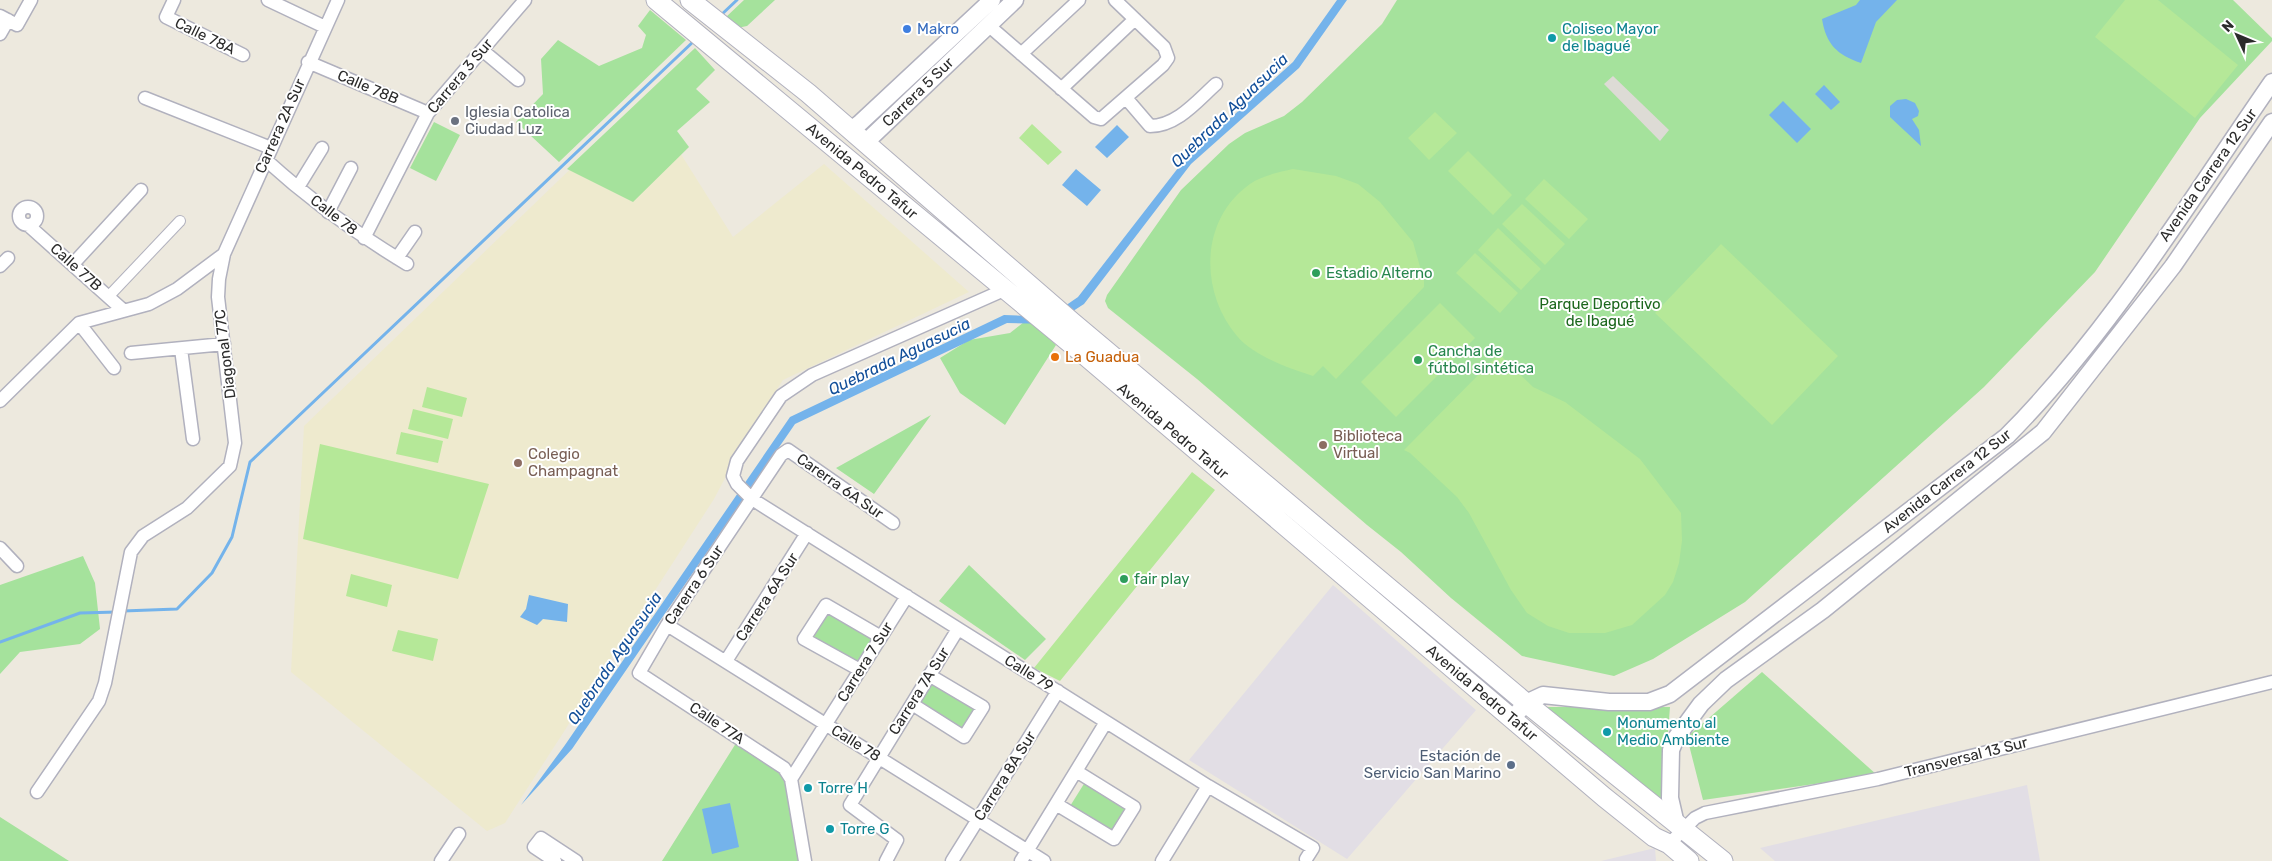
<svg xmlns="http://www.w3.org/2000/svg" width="2272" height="861" viewBox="0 0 2272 861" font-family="Rubik,sans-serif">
	<rect width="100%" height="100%" fill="#ede9de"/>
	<path fill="#e2dee5" d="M 1333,585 L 1476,710 L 1347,859 L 1189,760 Z
		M 2027,785 L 2040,861 L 1775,861 L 1760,848 Z
		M 1655,848 L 1656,861 L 1601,861 Z"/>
	<path fill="#eeeace" d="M 645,97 L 733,237 L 824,164 L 969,292 L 783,380 L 752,427 L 714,499 L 505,823 L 487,831 L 291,672 L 304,426 Z"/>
	<path fill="#a5e29c" d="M 744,0 L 775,0 L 747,26 L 737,28 L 725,18 Z
		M 1397,0 L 2233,0 L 2272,38 L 2272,41 L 2200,118 L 2095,272 L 1984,387 L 1745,602 L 1653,659 L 1614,676 L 1522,656 L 1451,598 L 1401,552 L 1367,525 L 1197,379 L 1108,308 L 1105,301 L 1107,295 L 1181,190 L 1229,144 L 1245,133 L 1284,116 L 1302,102 L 1382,24 Z
		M 650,10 L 686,40 L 559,162 L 516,122 L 543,94 L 541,59 L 558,40 L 599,66 L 642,48 L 646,35 L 638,26 Z
		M 695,48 L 715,70 L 696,89 L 710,102 L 677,131 L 689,147 L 633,202 L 567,169 Z
		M 434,122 L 460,135 L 436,181 L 410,168 Z
		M 1028,319 L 1056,345 L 1005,425 L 960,393 L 940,358 L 969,340 L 1010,333 Z
		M 931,415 L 874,494 L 836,468 Z
		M 83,556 L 95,583 L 100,629 L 80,644 L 20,652 L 0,674 L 0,585 Z
		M 969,565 L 1046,639 L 1025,660 L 939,601 Z
		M 826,607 L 876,636 L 859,665 L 807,638 Z
		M 1762,672 L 1877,775 L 1703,800 L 1687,737 Z
		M 935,680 L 980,707 L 963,734 L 918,706 Z
		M 1544,707 L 1670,707 L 1662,806 Z
		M 738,740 L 783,772 L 802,861 L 662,861 Z
		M 1087,779 L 1134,807 L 1114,839 L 1067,811 Z
		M 0,817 L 69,861 L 0,861 Z"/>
	<path fill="#b5e898" d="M 2125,0 L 2158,0 L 2238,65 L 2195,118 L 2095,37 Z
		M 1435,112 L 1457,133 L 1429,160 L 1408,138 Z
		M 1032,124 L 1062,152 L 1048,165 L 1019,138 Z
		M 1468,151 L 1512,195 L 1493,215 L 1448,171 Z
		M 1293,169 L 1336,176 L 1358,184 L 1380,202 L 1413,242 L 1424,281 L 1424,287 L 1336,379 L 1323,366 L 1313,376 C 1288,368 1254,356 1237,336 C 1199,291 1200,219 1250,184 C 1261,176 1279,172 1293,169 Z
		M 1544,179 L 1588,219 L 1569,239 L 1525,199 Z
		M 1522,204 L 1565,244 L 1545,265 L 1502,224 Z
		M 1498,228 L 1541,269 L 1521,290 L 1478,250 Z
		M 1721,244 L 1838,356 L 1772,425 L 1655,313 Z
		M 1475,253 L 1518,293 L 1500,313 L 1456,273 Z
		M 1440,303 L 1475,338 L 1396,417 L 1361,382 Z
		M 1499,354 L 1533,387 L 1565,402 L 1640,459 L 1681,513 L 1682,541 L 1679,563 L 1673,582 L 1665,595 L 1632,625 L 1605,633 L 1569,633 L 1548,626 L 1527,613 L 1511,590 L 1469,513 L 1457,497 L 1410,453 L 1404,450 Z
		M 427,387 L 467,398 L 462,417 L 422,407 Z
		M 413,409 L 453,419 L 448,439 L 408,429 Z
		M 401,432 L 443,441 L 438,463 L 396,454 Z
		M 320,444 L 489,484 L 458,579 L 303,539 Z
		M 1192,472 L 1215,490 L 1060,681 L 1034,668 Z
		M 351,574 L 392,585 L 387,607 L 346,596 Z
		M 398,630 L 438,639 L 433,661 L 392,651 Z"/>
	<path fill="#dddbd5" d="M 1613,76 L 1669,130 L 1660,141 L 1604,84 Z"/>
	<path fill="#74b3eb" d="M 1337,0 L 1347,0 L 1299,68 L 1191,164 L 1084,304 L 1053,324 L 1007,323 L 795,424 L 572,749 L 521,805 L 565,745 L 790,417 L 1004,315 L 1049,317 L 1078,297 L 1185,159 L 1293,62 Z
		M 1860,0 L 1897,0 L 1876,22 L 1861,63 C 1837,55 1826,44 1822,19 L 1856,5 Z
		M 1824,85 L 1840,102 L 1831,110 L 1815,94 Z
		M 1906,99 L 1915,103 L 1919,111 L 1918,116 L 1912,119 L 1919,130 L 1921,146 L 1890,117 L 1890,106 L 1897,100 Z
		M 1783,101 L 1811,129 L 1797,143 L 1769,115 Z
		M 1117,125 L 1129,137 L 1107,158 L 1095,147 Z
		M 1076,169 L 1101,190 L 1087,206 L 1062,185 Z
		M 529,595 L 568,604 L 567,622 L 543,619 L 537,625 L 520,617 L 526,609 Z
		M 730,803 L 739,847 L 712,854 L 702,809 Z"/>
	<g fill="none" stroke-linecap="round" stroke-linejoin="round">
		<path stroke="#74b3eb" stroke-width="3" d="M 720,16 L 737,0
			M 123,611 L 177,609 L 212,573 L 232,537 L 250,462 L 695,40
			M 0,642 L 80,613 L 117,612"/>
		<g stroke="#b1b1be" stroke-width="12">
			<path id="pedestrian" d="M 108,297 L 180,221"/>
		</g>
		<g stroke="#b1b1be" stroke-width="15">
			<path id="minor" d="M 174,0 L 166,17 L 243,55
				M 268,0 L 325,27
				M 0,16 L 17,25 L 31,0
				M 988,25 L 1094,117 L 1101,119 L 1163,65 L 1168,58 L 1164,47 L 1115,0
				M 0,34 L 8,20
				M 482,50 L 518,80
				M 1021,54 L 1079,0
				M 308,62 L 428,113
				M 1061,89 L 1135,19
				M 145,98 L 271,148
				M 1126,98 L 1150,126 C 1177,126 1197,101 1216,84
				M 266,160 C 310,200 357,234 407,264
				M 298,187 L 322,148
				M19 216a9 9 0 1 1 18 0a9 9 0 1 1-18 0Z
				M 328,212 L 351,168
				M 28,225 L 123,310
				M 364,238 L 428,113 L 525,0
				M 397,258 L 415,232
				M 73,264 L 141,190
				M 0,266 L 8,258
				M 1004,290 L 812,375 L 781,396 L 737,461 L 733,476 L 737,484 L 752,499 L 1208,786 L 1313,848 L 1306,859
				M 79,323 L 114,368
				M 181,349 L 193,439
				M 131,353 L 224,344
				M 0,401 L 79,323 L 149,304 L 177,289 L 224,254
				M 0,548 L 17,566
				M 667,625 L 1044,861
				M 726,661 L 807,533
				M 860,670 L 804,639 L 826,605 L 881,637
				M 912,704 L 964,737 L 983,707 L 929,675
				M 791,779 L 907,596
				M 37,792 L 99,701 L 105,683 L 131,552 L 143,536 L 187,508 L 230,466 L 235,443 L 218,297 L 219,279 L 224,254 L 338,0
				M 1056,804 L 1114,839 L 1134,807 L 1076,771
				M 1669,844 L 1695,818 L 1705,813 L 1878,779 L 2272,682
				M 441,861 L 459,834
				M 555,861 L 534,847 L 541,838 L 576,861
				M 805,861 L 791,779 L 784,768 L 639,673 L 667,625 L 781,455 L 788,450 L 893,523
				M 886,861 L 897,840 L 850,805 L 958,629
				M 952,861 L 1058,691
				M 1021,861 L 1106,722
				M 1162,861 L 1208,786"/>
		</g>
		<g stroke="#b1b1be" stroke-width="19">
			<path id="tertiary" d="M 851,130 L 860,123 L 992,0
				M 865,143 L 1015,0
				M 1518,712 L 1526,703 L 1543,695 L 1609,702 L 1649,702 L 1670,694 L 2007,436 C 2111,331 2188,203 2272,82
				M 1676,824 L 1670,798 L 1671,750 L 1676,738 L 1701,704 L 1726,680 L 1823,610 L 2043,432 L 2173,266 L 2272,122"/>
		</g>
		<g stroke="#b1b1be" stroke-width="21">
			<path id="secondary" d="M 656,0 L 1082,353 L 1604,797 L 1654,837 L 1669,844 L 1689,861
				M 690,0 L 808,93 L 1072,322 L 1526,703 L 1723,861"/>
		</g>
		<use href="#pedestrian" stroke="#fff" stroke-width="10"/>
		<use href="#minor" stroke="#fff" stroke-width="12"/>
		<use href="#tertiary" stroke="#fff" stroke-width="16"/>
		<use href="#secondary" stroke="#fff" stroke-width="19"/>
	</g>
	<circle fill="#3f7fe0" stroke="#fff" stroke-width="2" cx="907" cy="29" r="5"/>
	<g fill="#0f9aa8" stroke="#fff" stroke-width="2">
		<circle cx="1552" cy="38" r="5"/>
		<circle cx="1607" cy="732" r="5"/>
		<circle cx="808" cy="788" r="5"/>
		<circle cx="830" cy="829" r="5"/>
	</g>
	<circle fill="#6b7280" stroke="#fff" stroke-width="2" cx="455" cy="121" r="5"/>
	<g fill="#2e9e5b" stroke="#fff" stroke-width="2">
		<circle cx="1316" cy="273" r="5"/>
		<circle cx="1418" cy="360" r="5"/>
		<circle cx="1124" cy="579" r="5"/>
	</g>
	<circle fill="#e8710a" stroke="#fff" stroke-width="2" cx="1055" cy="357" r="5"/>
	<g fill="#8d6e63" stroke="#fff" stroke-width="2">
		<circle cx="1323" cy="445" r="5"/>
		<circle cx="518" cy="463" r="5"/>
	</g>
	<circle fill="#5c6f8a" stroke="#fff" stroke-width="2" cx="1511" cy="765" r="5"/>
	<g text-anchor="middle" stroke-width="4" stroke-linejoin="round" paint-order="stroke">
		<g font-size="15" fill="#366cbe" stroke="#fff" text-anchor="start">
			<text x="917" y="34">Makro</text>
		</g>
		<g font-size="15" fill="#0d838f" stroke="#fff" text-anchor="start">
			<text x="1562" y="34">Coliseo Mayor<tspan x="1562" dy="17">de Ibagué</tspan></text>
			<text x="1617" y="728">Monumento al<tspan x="1617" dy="17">Medio Ambiente</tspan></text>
			<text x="818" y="793">Torre H</text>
			<text x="840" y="834">Torre G</text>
		</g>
		<g font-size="15" fill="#2b2b2b" stroke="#fff">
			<text transform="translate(205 36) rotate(26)" y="5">Calle 78A</text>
			<text transform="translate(460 76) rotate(-50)" y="5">Carrera 3 Sur</text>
			<text transform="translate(368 87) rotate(23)" y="5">Calle 78B</text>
			<text transform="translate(918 92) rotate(-44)" y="5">Carrera 5 Sur</text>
			<text transform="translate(280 126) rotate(-66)" y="5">Carrera 2A Sur</text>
			<text transform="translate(862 171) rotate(40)" y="5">Avenida Pedro Tafur</text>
			<text transform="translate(2208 175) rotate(-55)" y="5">Avenida Carrera 12 Sur</text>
			<text transform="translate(334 215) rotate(38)" y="5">Calle 78</text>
			<text transform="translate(76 267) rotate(42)" y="5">Calle 77B</text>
			<text transform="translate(225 354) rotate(-97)" y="5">Diagonal 77C</text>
			<text transform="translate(1173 431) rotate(40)" y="5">Avenida Pedro Tafur</text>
			<text transform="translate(1947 481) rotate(-38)" y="5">Avenida Carrera 12 Sur</text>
			<text transform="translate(840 486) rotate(35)" y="5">Carerra 6A Sur</text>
			<text transform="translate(694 585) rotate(-56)" y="5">Carerra 6 Sur</text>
			<text transform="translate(767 597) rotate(-57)" y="5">Carrera 6A Sur</text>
			<text transform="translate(865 662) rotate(-58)" y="5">Carrera 7 Sur</text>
			<text transform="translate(1029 673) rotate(32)" y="5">Calle 79</text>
			<text transform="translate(919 691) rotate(-58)" y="5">Carrera 7A Sur</text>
			<text transform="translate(1482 693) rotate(40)" y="5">Avenida Pedro Tafur</text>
			<text transform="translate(717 723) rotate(34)" y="5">Calle 77A</text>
			<text transform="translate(856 743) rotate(32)" y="5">Calle 78</text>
			<text transform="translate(1966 757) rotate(-14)" y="5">Transversal 13 Sur</text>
			<text transform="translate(1005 776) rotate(-58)" y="5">Carrera 8A Sur</text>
		</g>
		<g font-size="15" fill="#5b616d" stroke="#fff" text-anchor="start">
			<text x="465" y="117">Iglesia Catolica<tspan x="465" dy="17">Ciudad Luz</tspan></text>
		</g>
		<g font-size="15" fill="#27864d" stroke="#fff" text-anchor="start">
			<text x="1326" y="278">Estadio Alterno</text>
			<text x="1428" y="356">Cancha de<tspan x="1428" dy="17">fútbol sintética</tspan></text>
			<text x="1134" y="584">fair play</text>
		</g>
		<g font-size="15" fill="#1c671d" stroke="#fff">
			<text x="1600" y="309">Parque Deportivo<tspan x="1600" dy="17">de Ibagué</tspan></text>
		</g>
		<g font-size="15" fill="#c56008" stroke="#fff" text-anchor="start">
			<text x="1065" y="362">La Guadua</text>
		</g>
		<g font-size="15" fill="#785e54" stroke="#fff" text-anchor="start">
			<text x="1333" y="441">Biblioteca<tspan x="1333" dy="17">Virtual</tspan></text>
			<text x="528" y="459">Colegio<tspan x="528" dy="17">Champagnat</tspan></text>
		</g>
		<g font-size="15" fill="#4e5e75" stroke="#fff" text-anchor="end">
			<text x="1501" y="761">Estación de<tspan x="1501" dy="17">Servicio San Marino</tspan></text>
		</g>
		<g font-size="16" font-style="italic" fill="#114e99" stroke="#fff">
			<text transform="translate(1229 110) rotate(-44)" y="6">Quebrada Aguasucia</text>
			<text transform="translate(899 356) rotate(-26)" y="6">Quebrada Aguasucia</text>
			<text transform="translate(614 658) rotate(-56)" y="6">Quebrada Aguasucia</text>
		</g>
	</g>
	<g transform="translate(2237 35) rotate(314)" stroke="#ffffff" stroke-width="4" paint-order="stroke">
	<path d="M0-4L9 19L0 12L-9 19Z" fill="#2b2b2b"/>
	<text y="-8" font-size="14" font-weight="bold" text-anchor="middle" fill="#2b2b2b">N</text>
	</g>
</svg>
